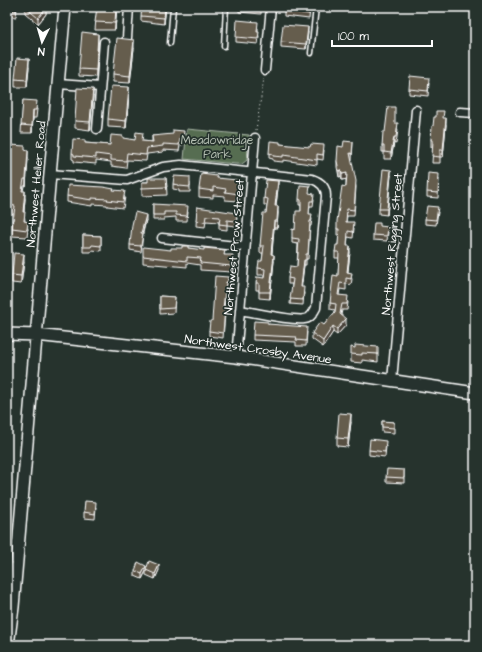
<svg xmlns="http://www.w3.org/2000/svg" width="482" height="652" viewBox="0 0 482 652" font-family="'Architects Daughter',sans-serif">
	<rect width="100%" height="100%" fill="#26332d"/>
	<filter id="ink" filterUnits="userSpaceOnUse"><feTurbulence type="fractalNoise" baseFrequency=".025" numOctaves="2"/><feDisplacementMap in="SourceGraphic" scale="8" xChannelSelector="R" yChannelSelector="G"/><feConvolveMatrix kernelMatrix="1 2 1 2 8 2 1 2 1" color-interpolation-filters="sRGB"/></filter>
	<g filter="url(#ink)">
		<path fill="#566d51" stroke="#aab6a8" d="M 187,129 L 249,135 L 247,160 L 242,164 L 237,164 L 184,159 Z"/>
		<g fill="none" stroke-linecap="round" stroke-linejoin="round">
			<g stroke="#fff" stroke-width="7">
				<path id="lane" d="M 170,43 L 173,7
					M 224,46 L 226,7
					M 311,53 L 316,7"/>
			</g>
			<g stroke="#fff" stroke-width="11">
				<path id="street" d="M 127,38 L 129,7
					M 265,70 L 271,7
					M 58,84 L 100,87
					M 460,112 L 475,113
					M 97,129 L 104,42
					M 50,174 L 127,180 L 163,167 L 181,165 L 312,179 C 321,182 326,187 326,196 L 316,308 C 314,311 312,316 308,318 C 300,323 252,312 240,310
					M 162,238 L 245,247
					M 236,357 L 255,138
					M 392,381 L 416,110"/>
			</g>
			<g stroke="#fff" stroke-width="14">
				<path id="secondary" d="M 7,334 L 36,335 L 236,357 L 475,393
					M 8,645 L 13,607 L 50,174 L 65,7"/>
			</g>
			<path stroke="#fff" stroke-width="1" stroke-dasharray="1 3" stroke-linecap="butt" d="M 256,130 L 264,78"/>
			<use href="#lane" stroke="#26332d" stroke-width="4"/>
			<use href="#street" stroke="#26332d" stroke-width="8"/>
			<use href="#secondary" stroke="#26332d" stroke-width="11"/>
		</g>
		<path fill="#575043" stroke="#fff" d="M 7,7 L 17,7 L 16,17 L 7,16 Z
			M 25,7 L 51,7 L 51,8 L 45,7 L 46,14 L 38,24 L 25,13 Z
			M 97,7 L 117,7 L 115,30 L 95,30 Z
			M 166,7 L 164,24 L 141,21 L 141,16 Z
			M 239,7 L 261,7 L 261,14 L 239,12 Z
			M 310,7 L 309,19 L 284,16 L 284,11 Z
			M 258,28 L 258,32 L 259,37 L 258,44 L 236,42 L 236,37 Z
			M 308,32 L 306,49 L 281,47 L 281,42 Z
			M 98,42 L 96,77 L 79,76 L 79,69 Z
			M 134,48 L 130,83 L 113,82 L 113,74 Z
			M 29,67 L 27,87 L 15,87 L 15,79 Z
			M 429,83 L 428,96 L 409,94 L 409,89 Z
			M 129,95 L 126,128 L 108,127 L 108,119 Z
			M 93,96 L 90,130 L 75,128 L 75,121 Z
			M 23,100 L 37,109 L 36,118 L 33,118 L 32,133 L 21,133 Z
			M 444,118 L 446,125 L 443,157 L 440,157 L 440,163 L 432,163 L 433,147 L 431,147 L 431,140 L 433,126 Z
			M 395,123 L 398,130 L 396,144 L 394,143 L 391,159 L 384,159 L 384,152 L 382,152 L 382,146 L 385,132 Z
			M 152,136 L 184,137 L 183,145 L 180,145 L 179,151 L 163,150 L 163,152 L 147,154 L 146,161 L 127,160 L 126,168 L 111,166 L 111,162 L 96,160 L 96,164 L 74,162 L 74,160 L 72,159 L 72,153 L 85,143 L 110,145 L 123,139 L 152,142 Z
			M 353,142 L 352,160 L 351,160 L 356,187 L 354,216 L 347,216 L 346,222 L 354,228 L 353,238 L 348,237 L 347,246 L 350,252 L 348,272 L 352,279 L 351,285 L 346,284 L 346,290 L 340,289 L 339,295 L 348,302 L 347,310 L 342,310 L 341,315 L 346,325 L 337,335 L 333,332 L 323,347 L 312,339 L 312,333 L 324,325 L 335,312 L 335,310 L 330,309 L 330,303 L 338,276 L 339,258 L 335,258 L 335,252 L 338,245 L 339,235 L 337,235 L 337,229 L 346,187 L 346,179 L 342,180 L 341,176 L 339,177 L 337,167 L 337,161 L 343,147 Z
			M 280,144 L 324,150 L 323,160 L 317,159 L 317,165 L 283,160 L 283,162 L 273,161 L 273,159 L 269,158 L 269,153 Z
			M 25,150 L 28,158 L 26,186 L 24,186 L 23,191 L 25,199 L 24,212 L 25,221 L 28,229 L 27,237 L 12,236 L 12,228 L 14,214 L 7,213 L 8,191 L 7,191 L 7,175 L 9,175 Z
			M 391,175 L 387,215 L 379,214 L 379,209 Z
			M 166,178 L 167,195 L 142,196 L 142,182 L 148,182 Z
			M 217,178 L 237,184 L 240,192 L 239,201 L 225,200 L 225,196 L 213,195 L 213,198 L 199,197 L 199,189 Z
			M 439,179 L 438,198 L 427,197 L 427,192 Z
			M 190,183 L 190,192 L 179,192 L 179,190 L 173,189 L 173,184 Z
			M 278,188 L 276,206 L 278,213 L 277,228 L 274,228 L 272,254 L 274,261 L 270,299 L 259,298 L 259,290 L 256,290 L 256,283 L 264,278 L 264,275 L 258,275 L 258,268 L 262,261 L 263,253 L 260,253 L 260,246 L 266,213 L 267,205 L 264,205 L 264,198 Z
			M 113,190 L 125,197 L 123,208 L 107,206 L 107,205 L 92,204 L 92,206 L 67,202 L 67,196 Z
			M 310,194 L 314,199 L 313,206 L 310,206 L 309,214 L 312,219 L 311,226 L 310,226 L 308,259 L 306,259 L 306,265 L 304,265 L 301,287 L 304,293 L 303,305 L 290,304 L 292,284 L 288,284 L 288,278 L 297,267 L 298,244 L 292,243 L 292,238 L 301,211 L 301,205 L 299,205 L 299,199 Z
			M 153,204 L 188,211 L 187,221 L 176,221 L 176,217 L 164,218 L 164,220 L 153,220 Z
			M 197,207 L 237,218 L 236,226 L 227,225 L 227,230 L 219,229 L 219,222 L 206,221 L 205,227 L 196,226 Z
			M 438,212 L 436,225 L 425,224 L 425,219 Z
			M 146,220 L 143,233 L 141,252 L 130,250 L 130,245 Z
			M 380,226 L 388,232 L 387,241 L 373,240 L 373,235 Z
			M 83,235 L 101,236 L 101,251 L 92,250 L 91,252 L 83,252 Z
			M 188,248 L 225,255 L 233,262 L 232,272 L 200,270 L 200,265 L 187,263 L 187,267 L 143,263 L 143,256 L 171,250 Z
			M 24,262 L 21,284 L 12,283 L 12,275 Z
			M 228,277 L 228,287 L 226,287 L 224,309 L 225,314 L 223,338 L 209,336 L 209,331 L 212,321 Z
			M 160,296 L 175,297 L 174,313 L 160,314 Z
			M 268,324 L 307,332 L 306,346 L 296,346 L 296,342 L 253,340 L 253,335 Z
			M 355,348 L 378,354 L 378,362 L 362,360 L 362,363 L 351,362 L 351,354 Z
			M 382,421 L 394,422 L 394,433 L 382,432 Z
			M 351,422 L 348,447 L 337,446 L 337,438 Z
			M 386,446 L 385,457 L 369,455 L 369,450 Z
			M 404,470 L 404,483 L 386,482 L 386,477 Z
			M 96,507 L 95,519 L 84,518 L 84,512 Z
			M 146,570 L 159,570 L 155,579 L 146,575 L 146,571 L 142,579 L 135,576 L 135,571 Z"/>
		<path fill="#474137" stroke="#fff" d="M 116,7 L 117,7 L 115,30 L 115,23 Z
			M 165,7 L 166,7 L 164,24 L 164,18 Z
			M 46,8 L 46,14 L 38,24 L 38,18 Z
			M 308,27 L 308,32 L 306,49 L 306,44 Z
			M 98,34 L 98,42 L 96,77 L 96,70 Z
			M 134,40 L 134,48 L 130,83 L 130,76 Z
			M 29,59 L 29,67 L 27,87 L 27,80 Z
			M 129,87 L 129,95 L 126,128 L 126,121 Z
			M 93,89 L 93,96 L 90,130 L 90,122 Z
			M 33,110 L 33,118 L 32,133 L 32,126 Z
			M 446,118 L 446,125 L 443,157 L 443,150 Z
			M 394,137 L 394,143 L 391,159 L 391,153 Z
			M 28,151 L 28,158 L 26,186 L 26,179 Z
			M 341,170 L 341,176 L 339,177 L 339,171 Z
			M 391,170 L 391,175 L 387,215 L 387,209 Z
			M 347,173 L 347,179 L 342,180 L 342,174 Z
			M 278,181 L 278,188 L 275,213 L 275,206 Z
			M 240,184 L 240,192 L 239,201 L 239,194 Z
			M 25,191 L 25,199 L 23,219 L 23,212 Z
			M 278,206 L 278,213 L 277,228 L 277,221 Z
			M 146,215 L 146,220 L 141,238 L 141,233 Z
			M 274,221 L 274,228 L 271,261 L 271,254 Z
			M 350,246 L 350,252 L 347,278 L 347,272 Z
			M 24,254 L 24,262 L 21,284 L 21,276 Z
			M 274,255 L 274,261 L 270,299 L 270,292 Z
			M 304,260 L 304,265 L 301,292 L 301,287 Z
			M 346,319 L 346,325 L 337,335 L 337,329 Z
			M 333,326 L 333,332 L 323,347 L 323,341 Z
			M 351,414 L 351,422 L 348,447 L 348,439 Z
			M 159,565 L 159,570 L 155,579 L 155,574 Z
			M 146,566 L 146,571 L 142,579 L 142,574 Z"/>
		<path fill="#655d4e" stroke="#fff" d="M 7,7 L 16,7 L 16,11 L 7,10 Z
			M 25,7 L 45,7 L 46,8 L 38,18 Z
			M 97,7 L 116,7 L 115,23 L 95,22 Z
			M 142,7 L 165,7 L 164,18 L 141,16 Z
			M 242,7 L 261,7 L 261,9 Z
			M 285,7 L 309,7 L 309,14 L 284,11 Z
			M 237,20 L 258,22 L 257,32 L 259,32 L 258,39 L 236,37 Z
			M 283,25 L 308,27 L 306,44 L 281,42 Z
			M 82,32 L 98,34 L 96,70 L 79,69 Z
			M 117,38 L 134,40 L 130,76 L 113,74 Z
			M 17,58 L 29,59 L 27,80 L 15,79 Z
			M 410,76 L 429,78 L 428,91 L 409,89 Z
			M 111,86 L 129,87 L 126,121 L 108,119 Z
			M 77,88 L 93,89 L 90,122 L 75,121 Z
			M 23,100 L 37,101 L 36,110 L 33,110 L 32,126 L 21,125 Z
			M 388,107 L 395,107 L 395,123 L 398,123 L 396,137 L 394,137 L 391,153 L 384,152 L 384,146 L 382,146 L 383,132 L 385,132 Z
			M 436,111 L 444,111 L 443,118 L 446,118 L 443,150 L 440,150 L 440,157 L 432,156 L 433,140 L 431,140 L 432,126 L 433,126 L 434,117 L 436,117 Z
			M 173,130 L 184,131 L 183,139 L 180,139 L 179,145 L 163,144 L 163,146 L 147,148 L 146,155 L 127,153 L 126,161 L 111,160 L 111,156 L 96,154 L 96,158 L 74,156 L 74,154 L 72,153 L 73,139 L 85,140 L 85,143 L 110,145 L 111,135 L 123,136 L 123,138 L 135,140 L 136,132 L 143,133 L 142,141 L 153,142 L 152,136 L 173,134 Z
			M 270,141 L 280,142 L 280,144 L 310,147 L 311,144 L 324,145 L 323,155 L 317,154 L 317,160 L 283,155 L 283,157 L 273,156 L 273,154 L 269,153 Z
			M 344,141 L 353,142 L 352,154 L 350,153 L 356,181 L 354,210 L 347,209 L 346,222 L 354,222 L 353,232 L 348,231 L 347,246 L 350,246 L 347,272 L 352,273 L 351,279 L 346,278 L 346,284 L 340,283 L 338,295 L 348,296 L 347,304 L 342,304 L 340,314 L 346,319 L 337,329 L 333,326 L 323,341 L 312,333 L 320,322 L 324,325 L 335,312 L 336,304 L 330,303 L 333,275 L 338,276 L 339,252 L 335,252 L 336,245 L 338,245 L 339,229 L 337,229 L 337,221 L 342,186 L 346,187 L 347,173 L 342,174 L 341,170 L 339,171 L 337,161 L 338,146 L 343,147 Z
			M 11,145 L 25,146 L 25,150 L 28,151 L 26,179 L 24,179 L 22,191 L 25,191 L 23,212 L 25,212 L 24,221 L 28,222 L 27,230 L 12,228 L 15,206 L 7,205 L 7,197 L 8,183 L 7,183 L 7,175 L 9,175 Z
			M 383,169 L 391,170 L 387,209 L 379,209 Z
			M 428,173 L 439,174 L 438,193 L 427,192 Z
			M 201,174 L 217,176 L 217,178 L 237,180 L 237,184 L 240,184 L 239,194 L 225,192 L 226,189 L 213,187 L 213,191 L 199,189 Z
			M 174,176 L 190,177 L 190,187 L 179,186 L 179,185 L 173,184 Z
			M 148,178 L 166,178 L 167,187 L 142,188 L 142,182 L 148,182 Z
			M 266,180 L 278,181 L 275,206 L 278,206 L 277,221 L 274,221 L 271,254 L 274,255 L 270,292 L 259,292 L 259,283 L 256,283 L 257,277 L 264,278 L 265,269 L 258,268 L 259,261 L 262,261 L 264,246 L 260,246 L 263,213 L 266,213 L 268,199 L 264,198 Z
			M 68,185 L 103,187 L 114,189 L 113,190 L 125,191 L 123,202 L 107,200 L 108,199 L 92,198 L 92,200 L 67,196 Z
			M 300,185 L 310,186 L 309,193 L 314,194 L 313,201 L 310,201 L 309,214 L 312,214 L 311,221 L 310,221 L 308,254 L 306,254 L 306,260 L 304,260 L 301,287 L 304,287 L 303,300 L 290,299 L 293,279 L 288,278 L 290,266 L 297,267 L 299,239 L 292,238 L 292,229 L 295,230 L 296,211 L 301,211 L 301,200 L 299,199 Z
			M 153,204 L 188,206 L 187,216 L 176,215 L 176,212 L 164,212 L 164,215 L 153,215 Z
			M 427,206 L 438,207 L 436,220 L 425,219 Z
			M 197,207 L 237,213 L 236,221 L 227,220 L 227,225 L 219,224 L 220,217 L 206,216 L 205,222 L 196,221 Z
			M 135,212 L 146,215 L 141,233 L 143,233 L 141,246 L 130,245 L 132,225 Z
			M 374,223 L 380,223 L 380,226 L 388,227 L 387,236 L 373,235 Z
			M 83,235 L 101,236 L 101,246 L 92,245 L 91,247 L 83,247 Z
			M 182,246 L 188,246 L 188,248 L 204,250 L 204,248 L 225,250 L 224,255 L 233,255 L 232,266 L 200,263 L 201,258 L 187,257 L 187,261 L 143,256 L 143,247 L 171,250 L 171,248 L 182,248 Z
			M 14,253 L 24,254 L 21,276 L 12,275 Z
			M 215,276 L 228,277 L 228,282 L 226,282 L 223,309 L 225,309 L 223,333 L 209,331 L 210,321 L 212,321 Z
			M 160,296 L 175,297 L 174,308 L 160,309 Z
			M 254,321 L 268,322 L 268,324 L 307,327 L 306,341 L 296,340 L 297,337 L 253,335 Z
			M 355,345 L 378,347 L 378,354 L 362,353 L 362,355 L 351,354 L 351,347 L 355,348 Z
			M 339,413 L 351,414 L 348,439 L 337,438 Z
			M 382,421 L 394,422 L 394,428 L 382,427 Z
			M 370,439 L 386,441 L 385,452 L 369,450 Z
			M 387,469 L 404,470 L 404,478 L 386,477 Z
			M 85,501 L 96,502 L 95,514 L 84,512 Z
			M 149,561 L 159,565 L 155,574 L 146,570 Z
			M 138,562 L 146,566 L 142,574 L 135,571 Z"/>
	</g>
	<g text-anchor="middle" stroke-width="3.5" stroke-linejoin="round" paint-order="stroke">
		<g font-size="12" fill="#b3bdb1" stroke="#26332d">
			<text x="217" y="144">Meadowridge<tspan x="217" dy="14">Park</tspan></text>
		</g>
		<g font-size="12" fill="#fff" stroke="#26332d">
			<text transform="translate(36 184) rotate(-85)" y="4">Northwest Heller Road</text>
			<text transform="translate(392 244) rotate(-85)" y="4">Northwest Rigging Street</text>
			<text transform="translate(234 247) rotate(-85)" y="4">Northwest Prow Street</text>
			<text transform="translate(258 349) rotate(8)" y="4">Northwest Crosby Avenue</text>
		</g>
	</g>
	<rect width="482" height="652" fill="none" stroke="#26332d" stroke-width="24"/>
	<rect x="12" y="12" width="458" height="628" fill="none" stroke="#fff" stroke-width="1.5" filter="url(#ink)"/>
	<g transform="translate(42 42) rotate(185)" stroke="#26332d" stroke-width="3" paint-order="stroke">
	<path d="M0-3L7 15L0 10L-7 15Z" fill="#ffffff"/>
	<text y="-6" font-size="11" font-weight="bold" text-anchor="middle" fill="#ffffff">N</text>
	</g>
	<path d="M332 40v6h100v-6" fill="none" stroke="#ffffff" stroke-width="2"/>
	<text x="338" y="40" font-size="12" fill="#ffffff" stroke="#26332d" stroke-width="3" paint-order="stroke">100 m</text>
</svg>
